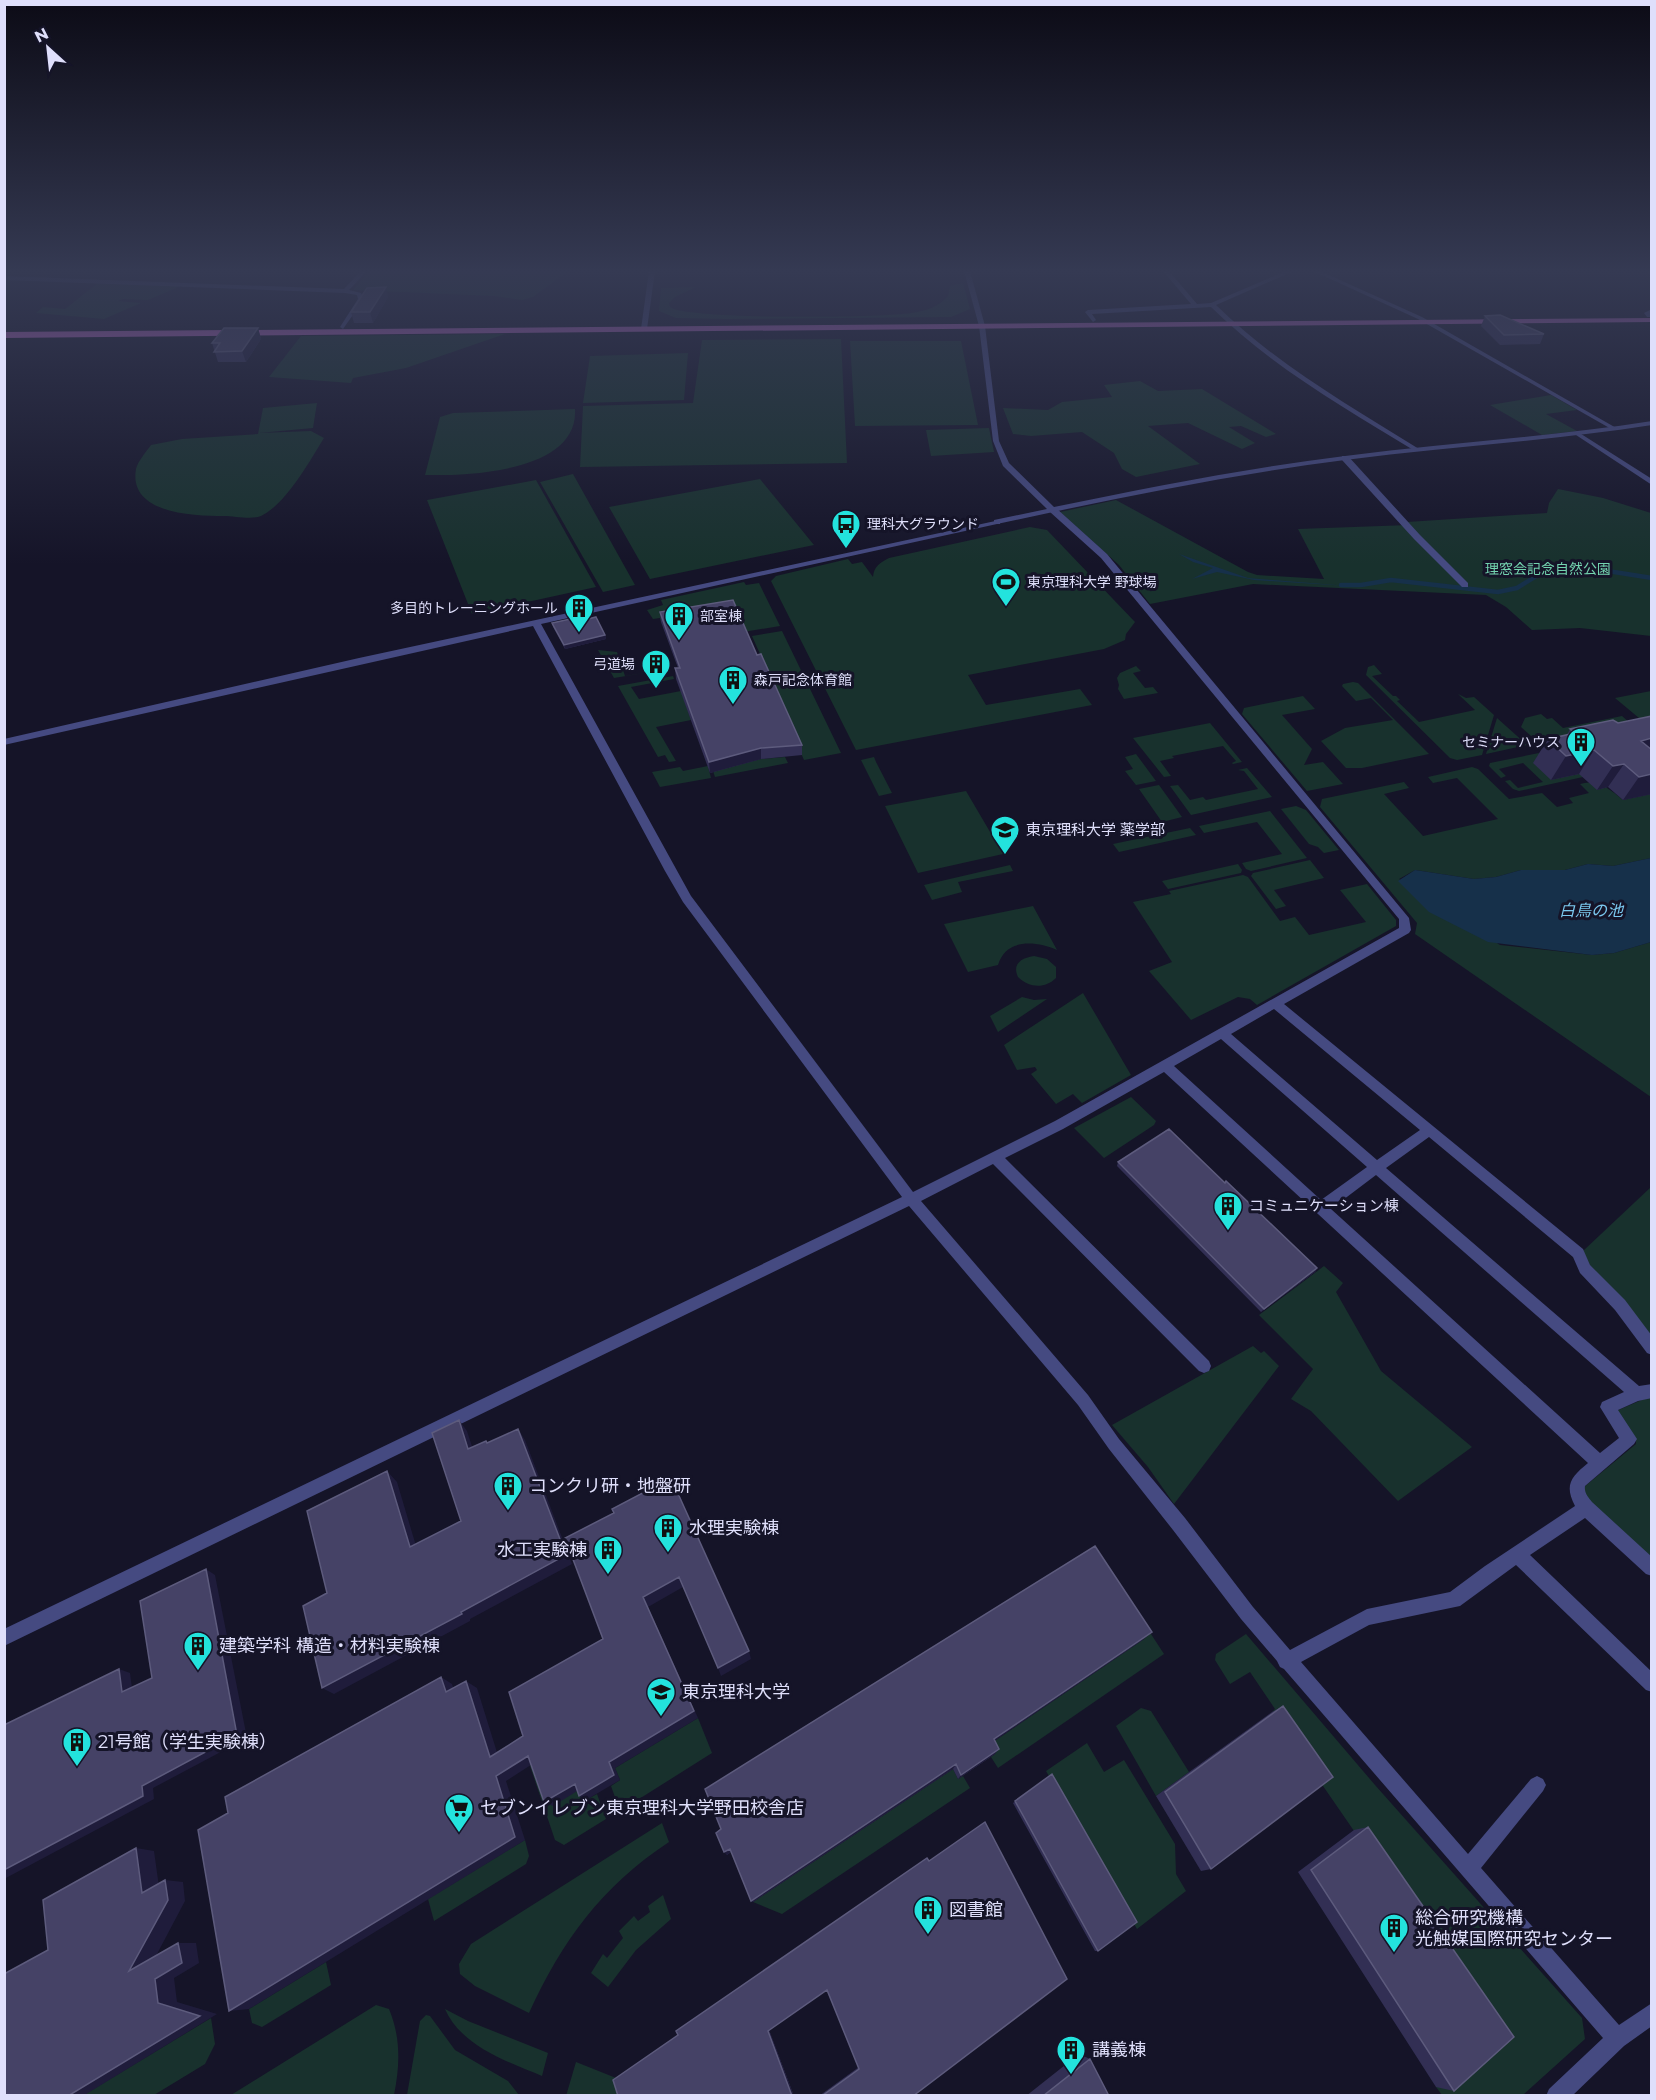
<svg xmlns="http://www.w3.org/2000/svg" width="1656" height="2100" viewBox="0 0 1656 2100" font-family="Montserrat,'Noto Sans JP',sans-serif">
	<rect width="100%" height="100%" fill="#151428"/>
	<path fill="#18312d" d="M 369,271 L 568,271 L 533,297 L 522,300 L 494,296 L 353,290 Z
		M 98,283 L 181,286 L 148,300 L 123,299 L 118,301 L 141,303 L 104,319 L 36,313 L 43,307 L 65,309 Z
		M 963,283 L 970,309 L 951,317 L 726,319 L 676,318 L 659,311 L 661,288 L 696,287 L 675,297 L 669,303 L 670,307 C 686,320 882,318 911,313 C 925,311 939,307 948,296 L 950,286 Z
		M 505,334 L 406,368 L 353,378 L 351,383 L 269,377 L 301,336 Z
		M 841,339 L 847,463 L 580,467 L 583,406 L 693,403 L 702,340 Z
		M 850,341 L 961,341 L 978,425 L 855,426 Z
		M 688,353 L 684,400 L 583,403 L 590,356 Z
		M 1140,381 L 1158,391 L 1202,389 L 1276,434 L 1266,437 L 1241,426 L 1229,427 L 1255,443 L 1242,449 L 1188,423 L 1148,426 L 1200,464 L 1136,477 L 1122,469 L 1114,453 L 1082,432 L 1031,436 L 1013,434 L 1003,408 L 1048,410 L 1062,402 L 1112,397 L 1104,385 Z
		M 1551,395 L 1577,410 L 1546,414 L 1577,431 L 1542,435 L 1490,405 Z
		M 317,403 L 313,428 L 259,433 L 311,431 L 324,438 C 309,462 287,503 261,516 C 252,520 234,516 224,516 C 194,516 128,514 136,469 C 138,461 146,452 151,445 L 182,439 L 258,434 L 263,408 Z
		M 575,409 C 579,472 468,476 425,475 L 440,417 L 453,413 Z
		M 989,428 L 994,452 L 931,456 L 926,430 Z
		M 573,474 L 635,585 L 603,592 L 540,482 Z
		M 760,479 L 814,545 L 650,579 L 609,507 Z
		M 536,480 L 596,587 L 472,614 L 427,500 Z
		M 1558,489 L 1603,498 L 1651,513 L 1651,636 L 1580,628 L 1532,630 L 1506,607 L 1486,595 L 1253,584 L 1150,604 L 1119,565 L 1060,512 L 1116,500 L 1248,572 L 1257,575 L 1324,579 L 1298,529 L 1409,525 L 1407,522 L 1547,513 L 1549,503 Z
		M 1030,527 L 1047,530 L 1135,622 L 1126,634 L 1125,640 L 1104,649 L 968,675 L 986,705 L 1080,689 L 1092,705 L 856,750 L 771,581 L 776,576 L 848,559 L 852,564 L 862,562 L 873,577 C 874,566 880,563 889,558 Z
		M 744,582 L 746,585 L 759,583 L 780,626 L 743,632 L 661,622 L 660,618 L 653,619 L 647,610 L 663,605 L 661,600 Z
		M 782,631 L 841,753 L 804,760 L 762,665 L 764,663 L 752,636 Z
		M 598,650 L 617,652 L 625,676 L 668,669 L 614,678 Z
		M 1374,665 L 1382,674 L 1372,676 L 1393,696 L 1396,696 L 1400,700 L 1397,701 L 1419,722 L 1475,710 L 1458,694 L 1466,698 L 1474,697 L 1494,715 L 1482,755 L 1457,760 L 1450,758 L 1366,675 L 1368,667 Z
		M 1136,666 L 1141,671 L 1133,673 L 1145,688 L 1153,687 L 1158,693 L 1124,699 L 1118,689 L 1119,685 L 1117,678 L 1120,673 Z
		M 673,676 L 674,679 L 631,687 L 639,699 L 681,691 L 691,720 L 656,727 L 676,761 L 669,762 L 665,755 L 658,757 L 618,686 Z
		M 1353,682 L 1358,683 L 1429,754 L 1362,768 L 1346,768 L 1321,741 L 1345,728 L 1393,720 L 1371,698 L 1356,701 L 1342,686 L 1343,684 Z
		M 1651,691 L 1651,728 L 1615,698 Z
		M 1303,696 L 1315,709 L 1282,715 L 1312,749 L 1304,765 L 1323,762 L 1343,784 L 1307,791 L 1242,714 L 1244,708 Z
		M 1541,714 L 1547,719 L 1552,718 L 1563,728 L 1622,716 L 1631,724 L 1539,743 L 1521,727 L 1525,718 Z
		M 1497,718 L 1527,745 L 1486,754 Z
		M 1210,723 L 1242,762 L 1233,764 L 1232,763 L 1236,761 L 1223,746 L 1172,756 L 1174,758 L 1160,761 L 1171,776 L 1164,777 L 1133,738 Z
		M 1564,748 L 1583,777 L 1519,791 L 1513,789 L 1505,781 L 1510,780 L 1518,788 L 1543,782 L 1523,763 L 1499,769 L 1506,776 L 1501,778 L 1489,766 L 1490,763 Z
		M 1136,754 L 1156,781 L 1136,785 L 1125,771 L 1133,769 L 1125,757 Z
		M 785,757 L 788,763 L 715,777 L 713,771 L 761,759 Z
		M 874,757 L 876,762 L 892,793 L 879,796 L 861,760 Z
		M 708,766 L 711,778 L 660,787 L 652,772 L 680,767 L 683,771 Z
		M 1472,767 L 1478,769 L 1509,799 L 1542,793 L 1557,807 L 1573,803 L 1569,798 L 1589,793 L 1580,784 C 1598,779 1610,789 1623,800 L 1651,794 L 1651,858 L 1613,866 L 1588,864 L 1565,870 L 1521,870 L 1496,877 L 1474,879 L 1415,870 L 1399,879 L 1500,945 L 1592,955 L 1614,953 L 1651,942 L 1651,1097 L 1415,934 L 1417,923 L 1320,807 L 1322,799 L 1404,782 L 1409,788 L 1384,794 L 1423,836 L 1498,819 L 1457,778 L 1433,783 L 1428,777 Z
		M 1247,768 L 1272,797 L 1191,815 L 1170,786 L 1178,785 L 1190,800 L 1203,797 L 1206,800 L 1258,789 L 1244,771 L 1238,770 Z
		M 1159,785 L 1182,817 L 1162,822 L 1139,789 Z
		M 966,791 L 1003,854 L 918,873 L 885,806 Z
		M 1296,806 L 1306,810 L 1339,850 L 1324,853 L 1318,847 L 1309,844 L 1281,809 Z
		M 1270,811 L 1307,858 L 1251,871 L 1246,869 L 1242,863 L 1282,854 L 1257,822 L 1204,833 L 1199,826 Z
		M 1190,828 L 1196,835 L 1119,852 L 1113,844 Z
		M 1310,860 L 1324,878 L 1274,890 L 1286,906 L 1276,909 L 1251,876 L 1253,873 Z
		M 1238,864 L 1242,870 L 1241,873 L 1168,889 L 1162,881 Z
		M 1010,865 L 1013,871 L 958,882 L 962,892 L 932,900 L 924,885 Z
		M 1243,875 L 1248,877 L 1280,921 L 1295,917 L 1309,935 L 1366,922 L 1340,890 L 1367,884 L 1396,920 L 1396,926 L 1257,1005 L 1250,999 L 1238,997 L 1191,1020 L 1149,971 L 1172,962 L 1133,902 L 1171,894 L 1169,891 Z
		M 1033,906 L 1057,950 C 1036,941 1006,938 998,965 L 968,972 L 944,924 Z
		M 1034,956 L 1047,959 L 1056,967 L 1056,978 C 1045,989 1029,988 1018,977 C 1012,964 1021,958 1034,956 Z
		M 1083,993 L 1131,1075 L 1082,1103 L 1073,1094 L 1056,1104 L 1031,1074 L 1037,1070 L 1035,1067 L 1017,1070 L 1004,1045 Z
		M 1022,997 L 1034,1000 L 1047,999 L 998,1032 L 990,1016 Z
		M 1131,1097 L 1156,1121 L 1154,1125 L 1104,1158 L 1074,1128 Z
		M 1651,1187 L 1651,1340 L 1591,1268 L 1583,1251 Z
		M 1324,1266 L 1343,1283 L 1336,1292 L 1381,1371 L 1472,1447 L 1398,1501 L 1311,1411 L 1291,1399 L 1313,1369 L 1259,1315 Z
		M 1253,1346 L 1261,1353 L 1264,1351 L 1279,1366 L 1174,1504 L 1148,1467 L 1112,1425 Z
		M 1651,1396 L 1651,1561 L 1584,1496 L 1584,1487 L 1636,1444 L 1636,1439 L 1616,1411 Z
		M 1097,1551 L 1164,1654 L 998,1768 L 991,1757 L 995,1754 L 990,1744 L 1144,1639 Z
		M 1246,1634 L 1375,1785 L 1582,2018 L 1585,2039 L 1523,2095 L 1442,2095 L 1436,2087 L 1494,2034 L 1272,1712 L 1275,1709 L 1250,1672 L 1230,1684 L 1215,1660 L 1216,1654 Z
		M 1141,1708 L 1151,1711 L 1189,1772 L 1156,1796 L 1116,1726 Z
		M 698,1718 L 712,1753 L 620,1811 L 611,1786 L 620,1780 L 615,1768 Z
		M 1087,1743 L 1104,1772 L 1124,1760 L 1175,1844 L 1176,1874 L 1186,1891 L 1137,1929 L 1046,1771 Z
		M 537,1761 L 582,1788 L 586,1800 L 597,1794 L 606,1819 L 564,1845 L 555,1840 L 530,1766 Z
		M 953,1769 L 958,1779 L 963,1776 L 970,1788 L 782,1914 L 753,1902 Z
		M 662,1823 L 669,1842 C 602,1886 562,1941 529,2013 L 475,1986 L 460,1974 L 459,1964 L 471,1944 Z
		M 525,1840 L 529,1856 L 526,1864 L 434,1921 L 428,1899 Z
		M 663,1895 L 671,1919 L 636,1950 L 608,1987 L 591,1973 L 603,1954 L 607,1958 L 623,1938 L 619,1931 L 634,1916 L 638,1921 L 650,1912 L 648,1906 Z
		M 326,1962 L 331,1985 L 262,2027 L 252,2023 L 249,2009 Z
		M 376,2005 L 389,2009 C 401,2038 400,2065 394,2095 L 231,2095 Z
		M 445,2009 L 468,2021 L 548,2053 L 542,2076 C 508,2062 461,2046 445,2009 Z
		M 426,2015 L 430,2016 L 455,2050 L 508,2081 L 519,2095 L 407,2095 L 420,2021 Z
		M 211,2018 L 215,2044 L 205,2064 L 154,2095 L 82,2096 Z
		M 576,2062 L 616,2078 L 622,2096 L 566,2096 Z"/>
	<path fill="#16304a" d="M 1179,554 L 1248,578 L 1348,586 L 1254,580 L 1217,572 L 1192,579 L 1213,568 L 1193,562 Z
		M 1651,858 L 1651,942 L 1614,953 L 1592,955 L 1488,942 L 1429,912 L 1398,881 L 1415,870 L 1474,879 L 1496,877 L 1521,870 L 1565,870 L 1588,864 L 1613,866 Z"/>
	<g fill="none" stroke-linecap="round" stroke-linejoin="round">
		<path stroke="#16304a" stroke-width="4.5" d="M 1341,585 L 1361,585 L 1391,580 L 1498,592 L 1517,588 L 1546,570 L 1576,566 L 1652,578"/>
		<path fill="#454a81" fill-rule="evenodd" d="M 361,271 L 367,271 L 349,290 L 361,293 L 364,299 L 343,329 L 340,327 L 358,299 L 357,295 L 345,293 L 4,280 L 4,276 L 344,289 Z
			M 1163,271 L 1169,271 L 1197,304 L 1211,303 L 1286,271 L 1294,271 L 1216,305 C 1276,364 1348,405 1419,449 L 1419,451 L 1415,451 C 1343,407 1271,366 1211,307 L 1092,314 L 1096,320 L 1093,322 L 1085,312 L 1088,310 L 1191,304 Z
			M 1313,271 L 1320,271 L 1422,317 L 1618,429 L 1613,430 L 1418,319 Z
			M 1652,309 L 1652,317 L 1647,317 L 1644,313 Z
			M 1578,432 L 1652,479 L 1652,485 L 1576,435 L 1576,433 Z
			M 1342,456 L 1348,456 L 1420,535 L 1468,583 L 1468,587 L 1462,587 L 1414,539 L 1342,460 Z
			M 1050,508 L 1056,508 L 1107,554 L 1409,918 L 1411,930 L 1409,933 L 1284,1004 L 1583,1249 L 1590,1265 L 1625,1300 L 1652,1336 L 1652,1355 L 1647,1353 L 1615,1310 L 1580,1273 L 1573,1257 L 1429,1137 L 1386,1168 L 1639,1386 L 1652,1384 L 1652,1398 L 1638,1401 L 1618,1410 L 1637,1439 L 1634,1444 L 1585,1486 C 1584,1493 1588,1497 1592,1502 L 1652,1557 L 1652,1576 L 1646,1574 L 1585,1518 L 1530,1555 L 1652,1672 L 1652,1692 L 1646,1690 L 1516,1565 L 1460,1606 L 1369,1625 L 1301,1662 L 1468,1854 L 1531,1779 L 1537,1776 L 1543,1779 L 1546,1785 L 1543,1791 L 1481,1868 L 1619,2025 L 1652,2003 L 1652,2026 L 1624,2046 L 1572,2096 L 1546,2096 L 1549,2089 L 1603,2038 L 1284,1669 L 1280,1667 L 1277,1661 L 1241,1619 L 1173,1530 L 1109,1449 L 1078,1405 L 909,1206 L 4,1646 L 4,1629 L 902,1197 L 683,902 L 665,871 L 533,626 L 4,745 L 4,739 L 359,658 L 1000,520 L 1000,524 L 997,524 L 541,624 L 691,896 L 913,1192 L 1055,1121 L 1399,928 L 1399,919 L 1101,558 L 1050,512 ZM 1274,1009 L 1420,1130 L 1377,1160 L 1231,1034 ZM 1221,1039 L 1367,1167 L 1321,1200 L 1174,1066 ZM 1164,1072 L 1588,1463 C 1571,1477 1564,1485 1575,1506 L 1485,1566 L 1450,1592 L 1367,1609 L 1290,1650 L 1253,1607 L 1185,1518 L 1119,1439 L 1088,1395 L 921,1201 L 993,1164 L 1199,1371 L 1204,1373 L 1209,1371 L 1211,1366 L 1209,1361 L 1005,1158 L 1063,1129 ZM 1376,1175 L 1624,1392 L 1602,1402 L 1600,1407 L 1619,1438 L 1600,1453 L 1331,1209 Z"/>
		<path fill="#454a81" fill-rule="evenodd" d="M 649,271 L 655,271 L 647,329 L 644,331 L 641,329 Z
			M 964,271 L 970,271 L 985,326 L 999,441 L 1009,463 L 1054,507 C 1151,487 1247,468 1345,456 C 1447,443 1550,437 1652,421 L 1652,425 C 1550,441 1447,447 1345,460 C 1228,475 1112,499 997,524 L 994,524 L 994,520 L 1047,509 L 1003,466 L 993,441 L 979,326 Z"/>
		<path fill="#ce6ed3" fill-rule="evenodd" d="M 1652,318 L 1652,322 L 4,338 L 4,332 Z"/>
	</g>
	<path fill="#322f54" d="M 388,297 L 373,323 L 354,323 L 351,312 Z
		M 1485,316 L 1544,334 L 1540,344 L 1500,345 L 1481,326 Z
		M 258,328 L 261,339 L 246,362 L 218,362 L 212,343 Z
		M 660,612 L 757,655 L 802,745 L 802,755 L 761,759 L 710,773 L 676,679 L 675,668 L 678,668 L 661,622 Z
		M 552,623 L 573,623 L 605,635 L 606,639 L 565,649 L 553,627 Z
		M 1618,723 L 1652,794 L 1623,800 L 1608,787 L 1597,790 L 1579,774 L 1551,780 L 1533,763 L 1548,739 L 1567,735 L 1570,729 Z
		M 1118,1162 L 1225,1183 L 1317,1268 L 1315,1272 L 1261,1312 L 1117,1166 Z
		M 1144,1639 L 995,1740 L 995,1754 L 958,1779 L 953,1769 L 753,1902 L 731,1852 L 727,1855 L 716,1833 Z
		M 1283,1706 L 1211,1869 L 1201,1871 L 1156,1796 L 1272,1712 Z
		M 1052,1774 L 1098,1951 L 1095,1951 L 1013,1803 Z
		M 1368,1827 L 1454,2091 L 1436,2087 L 1298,1872 L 1354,1830 Z
		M 929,1861 L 913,2096 L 819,2096 L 859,2067 L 827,1990 L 769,2030 L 794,2096 L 618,2096 L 678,2035 Z
		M 1079,2054 L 1090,2059 L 1109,2096 L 1026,2096 Z"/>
	<path fill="#1f1c3b" d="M 386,287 L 388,297 L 373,323 L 370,312 Z
		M 258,328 L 261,339 L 246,362 L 242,351 Z
		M 605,635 L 606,639 L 565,649 L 564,645 Z
		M 1652,738 L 1652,759 L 1624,765 L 1641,741 Z
		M 761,748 L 761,759 L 710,773 L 709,762 Z
		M 1594,750 L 1579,774 L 1551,780 L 1566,756 Z
		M 1624,764 L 1608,787 L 1597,790 L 1613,766 Z
		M 1652,774 L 1652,794 L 1623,800 L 1639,777 Z
		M 1317,1268 L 1315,1272 L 1261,1312 L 1264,1309 Z
		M 459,1420 L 467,1431 L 476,1459 L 468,1449 Z
		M 518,1429 L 525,1440 L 572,1564 L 470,1619 L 470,1621 L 334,1694 L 322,1688 L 461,1612 Z
		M 387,1471 L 397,1482 L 419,1556 L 410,1547 Z
		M 206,1569 L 215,1575 L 247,1738 L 153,1788 L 154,1799 L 4,1879 L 4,1870 L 142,1786 Z
		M 679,1577 L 683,1587 L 648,1607 L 698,1718 L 615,1768 L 620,1780 L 586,1800 L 579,1796 L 609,1762 L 643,1597 Z
		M 1152,1632 L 1144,1639 L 990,1744 L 994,1739 Z
		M 749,1651 L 751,1659 L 721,1676 L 718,1668 Z
		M 119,1669 L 130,1673 L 133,1696 L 122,1692 Z
		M 441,1677 L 452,1684 L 457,1699 L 446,1692 Z
		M 466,1681 L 477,1688 L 500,1762 L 490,1757 Z
		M 999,1749 L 995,1754 L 958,1779 L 961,1775 Z
		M 528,1756 L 537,1761 L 506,1781 L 525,1840 L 249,2009 L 229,2011 L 496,1776 Z
		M 956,1764 L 953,1769 L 753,1902 L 751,1901 Z
		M 575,1784 L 582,1788 L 553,1806 L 544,1802 Z
		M 136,1848 L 154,1851 L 160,1894 L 142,1893 Z
		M 730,1849 L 732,1851 L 727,1855 L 724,1852 Z
		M 165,1880 L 183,1882 L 185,1901 L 148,1971 L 129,1971 Z
		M 178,1943 L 196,1943 L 199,1963 L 174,1978 L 177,2002 L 217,2014 L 83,2096 L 68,2096 L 158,2003 L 155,1979 Z
		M 769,2030 L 794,2096 L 792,2096 L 768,2031 Z"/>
	<path fill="#454266" stroke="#5d5b7d" stroke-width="1.5" d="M 386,287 L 370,312 L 351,312 L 367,288 Z
		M 1500,315 L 1544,334 L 1504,335 L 1485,316 Z
		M 224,328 L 258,328 L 242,351 L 214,352 L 220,343 L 212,343 Z
		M 733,600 L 757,655 L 761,654 L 802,745 L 761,748 L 709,762 L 675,668 L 680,668 L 660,612 Z
		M 596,617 L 605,635 L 564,645 L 552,623 L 570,619 L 573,623 Z
		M 1652,716 L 1652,738 L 1641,741 L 1652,750 L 1652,774 L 1639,777 L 1624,764 L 1613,766 L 1594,750 L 1566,756 L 1548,739 L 1575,733 L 1570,729 L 1613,720 L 1618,723 Z
		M 1169,1129 L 1225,1183 L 1226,1181 L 1317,1268 L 1264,1309 L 1118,1162 Z
		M 459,1420 L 468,1449 L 486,1441 L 487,1443 L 518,1429 L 566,1555 L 461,1612 L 462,1614 L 322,1688 L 303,1606 L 327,1593 L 307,1511 L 387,1471 L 410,1547 L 461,1521 L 432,1433 Z
		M 671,1478 L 749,1651 L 718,1668 L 679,1577 L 643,1597 L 694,1711 L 609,1762 L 614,1775 L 579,1796 L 575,1784 L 544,1802 L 528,1756 L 496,1776 L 515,1837 L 229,2011 L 198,1830 L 228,1813 L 225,1797 L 441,1677 L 446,1692 L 466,1681 L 490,1757 L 523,1736 L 509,1692 L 603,1639 L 565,1538 L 614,1513 L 612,1509 Z
		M 1095,1546 L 1152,1632 L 994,1739 L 999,1749 L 961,1775 L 956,1764 L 751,1901 L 730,1849 L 724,1852 L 716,1833 L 721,1829 L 705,1789 Z
		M 206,1569 L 237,1735 L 142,1786 L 143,1796 L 4,1870 L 4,1725 L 119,1669 L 122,1692 L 152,1678 L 140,1601 Z
		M 1283,1706 L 1333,1777 L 1211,1869 L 1165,1792 Z
		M 1052,1774 L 1137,1922 L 1098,1951 L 1015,1801 Z
		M 985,1822 L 1067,1979 L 913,2096 L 822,2096 L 859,2069 L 827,1990 L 768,2031 L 792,2096 L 618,2096 L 613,2080 L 678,2035 L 676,2031 L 927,1858 L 929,1861 Z
		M 1368,1827 L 1514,2037 L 1454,2091 L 1311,1870 Z
		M 136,1848 L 142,1893 L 165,1880 L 168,1900 L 129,1971 L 178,1943 L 182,1963 L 155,1979 L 158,2003 L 200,2016 L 68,2096 L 4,2096 L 4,1974 L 48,1950 L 43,1900 Z
		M 1090,2059 L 1109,2096 L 1043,2096 Z"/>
	<linearGradient id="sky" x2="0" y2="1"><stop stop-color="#0c0b16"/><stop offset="0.48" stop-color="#353a53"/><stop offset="1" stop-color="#353a53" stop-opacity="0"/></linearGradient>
	<rect width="1656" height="565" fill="url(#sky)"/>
	<defs>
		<g id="bus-pin" transform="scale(1.5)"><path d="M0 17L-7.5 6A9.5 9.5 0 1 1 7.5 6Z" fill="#23e3dd" stroke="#151428"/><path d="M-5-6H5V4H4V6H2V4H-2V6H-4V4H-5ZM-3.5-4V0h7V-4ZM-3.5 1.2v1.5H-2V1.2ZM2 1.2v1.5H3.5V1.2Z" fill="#111"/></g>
		<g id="stadium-pin" transform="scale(1.5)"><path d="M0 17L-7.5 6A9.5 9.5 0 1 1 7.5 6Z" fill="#23e3dd" stroke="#151428"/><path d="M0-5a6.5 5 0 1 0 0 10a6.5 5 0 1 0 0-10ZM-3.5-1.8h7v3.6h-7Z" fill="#111"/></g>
		<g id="building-pin" transform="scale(1.5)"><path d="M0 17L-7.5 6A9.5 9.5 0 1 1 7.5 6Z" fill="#23e3dd" stroke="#151428"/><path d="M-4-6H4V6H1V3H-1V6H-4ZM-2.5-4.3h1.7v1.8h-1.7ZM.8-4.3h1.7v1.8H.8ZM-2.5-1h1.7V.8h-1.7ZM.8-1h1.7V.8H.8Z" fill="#111"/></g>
		<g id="university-pin" transform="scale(1.5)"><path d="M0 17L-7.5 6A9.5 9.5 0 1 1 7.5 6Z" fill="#23e3dd" stroke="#151428"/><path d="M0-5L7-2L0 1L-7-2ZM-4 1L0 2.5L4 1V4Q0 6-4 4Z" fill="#111"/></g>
		<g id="supermarket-pin" transform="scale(1.5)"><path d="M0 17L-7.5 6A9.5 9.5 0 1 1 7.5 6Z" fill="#23e3dd" stroke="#151428"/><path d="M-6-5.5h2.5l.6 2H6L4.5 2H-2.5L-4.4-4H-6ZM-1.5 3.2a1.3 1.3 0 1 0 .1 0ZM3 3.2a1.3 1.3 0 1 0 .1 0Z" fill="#111"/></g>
	</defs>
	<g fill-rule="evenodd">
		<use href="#bus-pin" x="846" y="524"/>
		<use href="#stadium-pin" x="1006" y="582"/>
		<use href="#building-pin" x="579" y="608"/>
		<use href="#building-pin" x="679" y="616"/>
		<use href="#building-pin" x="656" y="664"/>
		<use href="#building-pin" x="733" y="680"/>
		<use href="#building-pin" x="1581" y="742"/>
		<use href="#university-pin" x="1005" y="830"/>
		<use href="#building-pin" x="1228" y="1206"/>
		<use href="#building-pin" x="508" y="1486"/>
		<use href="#building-pin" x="668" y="1528"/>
		<use href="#building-pin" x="608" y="1550"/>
		<use href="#building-pin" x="198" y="1646"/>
		<use href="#university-pin" x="661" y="1692"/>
		<use href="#building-pin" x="77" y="1742"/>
		<use href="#supermarket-pin" x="459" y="1808"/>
		<use href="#building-pin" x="928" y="1910"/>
		<use href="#building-pin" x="1394" y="1928"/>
		<use href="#building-pin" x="1071" y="2050"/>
	</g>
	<g text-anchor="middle" stroke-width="6" stroke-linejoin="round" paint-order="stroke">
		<g font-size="14" fill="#dfdffb" stroke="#151428" text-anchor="start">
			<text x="867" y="529">理科大グラウンド</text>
			<text x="1027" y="587">東京理科大学 野球場</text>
			<text x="558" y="613" text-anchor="end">多目的トレーニングホール</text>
			<text x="700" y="621">部室棟</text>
			<text x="635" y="669" text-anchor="end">弓道場</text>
			<text x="754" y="685">森戸記念体育館</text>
			<text x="1560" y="747" text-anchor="end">セミナーハウス</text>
		</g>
		<g font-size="14" fill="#73d3af" stroke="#151428">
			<text x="1548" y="574">理窓会記念自然公園</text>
		</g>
		<g font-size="15" fill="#dfdffb" stroke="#151428" text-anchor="start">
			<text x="1026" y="835">東京理科大学 薬学部</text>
			<text x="1249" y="1211">コミュニケーション棟</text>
		</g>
		<g font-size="16" font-style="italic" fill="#7ac7ee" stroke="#151428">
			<text x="1591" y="916">白鳥の池</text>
		</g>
		<g font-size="18" fill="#dfdffb" stroke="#151428" text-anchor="start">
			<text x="529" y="1492">コンクリ研・地盤研</text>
			<text x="689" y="1534">水理実験棟</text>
			<text x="587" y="1556" text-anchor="end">水工実験棟</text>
			<text x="219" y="1652">建築学科 構造・材料実験棟</text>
			<text x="682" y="1698">東京理科大学</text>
			<text x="98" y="1748">21号館（学生実験棟）</text>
			<text x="480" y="1814">セブンイレブン東京理科大学野田校舎店</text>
			<text x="949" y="1916">図書館</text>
			<text x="1415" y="1924">総合研究機構<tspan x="1415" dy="21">光触媒国際研究センター</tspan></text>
			<text x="1092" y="2056">講義棟</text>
		</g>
	</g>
	<rect width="1656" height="2100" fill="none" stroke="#dfdffb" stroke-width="12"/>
	<g transform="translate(48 48) rotate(333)" stroke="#151428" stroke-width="4.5" paint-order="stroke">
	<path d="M0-4.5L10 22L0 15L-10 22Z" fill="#dfdffb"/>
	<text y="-9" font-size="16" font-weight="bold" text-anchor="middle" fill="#dfdffb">N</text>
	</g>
</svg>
